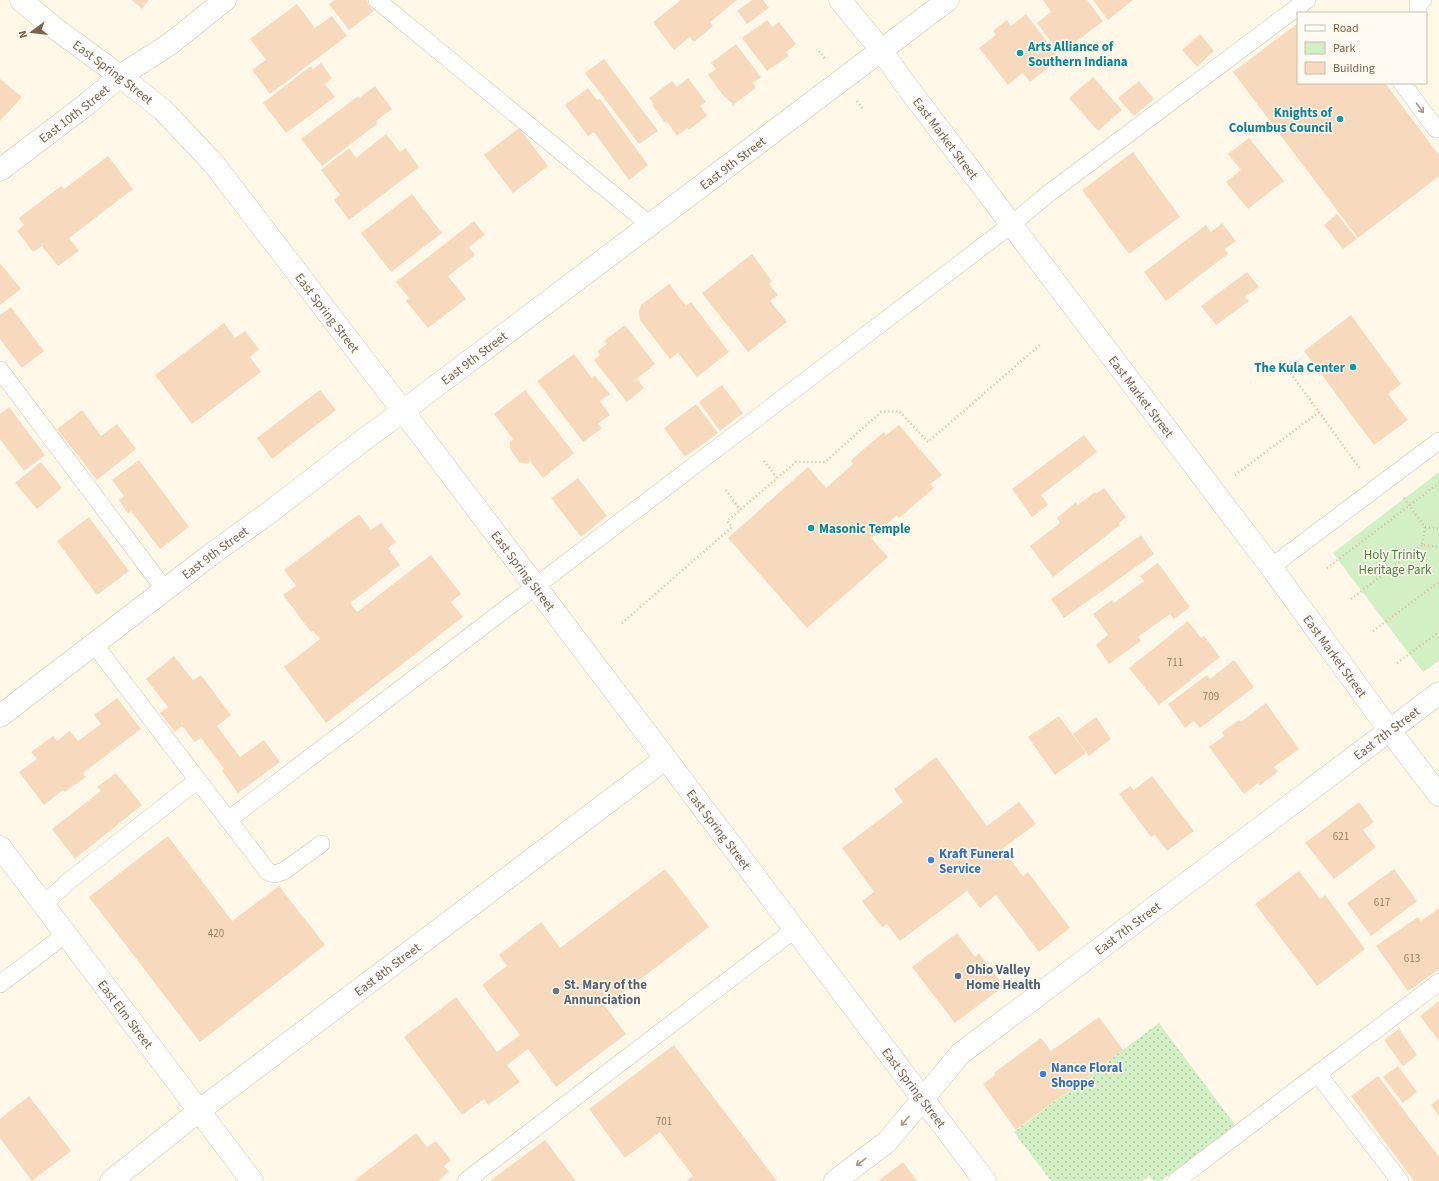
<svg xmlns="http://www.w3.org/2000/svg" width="1439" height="1181" viewBox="0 0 1439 1181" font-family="'Source Sans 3',sans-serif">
	<defs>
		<pattern id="grass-dots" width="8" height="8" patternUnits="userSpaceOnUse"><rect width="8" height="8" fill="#d2efc5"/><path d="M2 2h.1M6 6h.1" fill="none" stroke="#b0c5a2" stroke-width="1.8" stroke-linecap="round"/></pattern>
	</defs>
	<rect width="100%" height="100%" fill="#fff8e9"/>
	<path fill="url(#grass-dots)" d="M 1159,1023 L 1235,1125 L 1161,1181 L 1154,1181 L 1149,1176 L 1142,1181 L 1051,1181 L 1014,1132 Z"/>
	<path fill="#d2efc5" d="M 1439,472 L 1439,661 L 1423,672 L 1333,553 Z"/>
	<path fill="#f7d9bd" d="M 132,0 L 149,0 L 142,9 Z
		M 334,0 L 365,0 L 374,11 L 349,30 L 329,4 Z
		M 681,0 L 737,0 L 710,22 L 713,26 L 694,42 L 690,37 L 674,50 L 653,22 Z
		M 752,0 L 763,0 L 769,8 L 747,24 L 737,11 Z
		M 1043,0 L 1087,0 L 1103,21 L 1072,45 L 1067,38 L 1055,47 L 1037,23 L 1051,12 Z
		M 1093,0 L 1133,0 L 1108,20 Z
		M 297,4 L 315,28 L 332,16 L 347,36 L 270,94 L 252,70 L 266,60 L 250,39 Z
		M 1026,14 L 1060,59 L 1030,82 L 1023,73 L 1008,85 L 979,48 L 996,35 L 993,31 L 1007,20 L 1011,26 Z
		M 767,20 L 772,27 L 779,22 L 796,44 L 786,52 L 789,56 L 767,71 L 742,38 Z
		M 1298,23 L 1298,83 L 1385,83 L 1439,155 L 1439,176 L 1358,238 L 1233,72 Z
		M 1200,34 L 1214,51 L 1197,67 L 1182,50 Z
		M 736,44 L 761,77 L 753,83 L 756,88 L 733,105 L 726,97 L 725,98 L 708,75 L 716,69 L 711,63 Z
		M 604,59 L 658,131 L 639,144 L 585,73 Z
		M 321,63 L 332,78 L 325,84 L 335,97 L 286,133 L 263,103 L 311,66 L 313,69 Z
		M 1093,77 L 1122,110 L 1098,131 L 1069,98 Z
		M 688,78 L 706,102 L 700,106 L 707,116 L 689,130 L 687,128 L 677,136 L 667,122 L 665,123 L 652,105 L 654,104 L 649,98 L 672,81 L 677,87 Z
		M 0,79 L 22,97 L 0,121 Z
		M 1139,81 L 1154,99 L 1134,116 L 1118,98 Z
		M 375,86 L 392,109 L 376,121 L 377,124 L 322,166 L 301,139 L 357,97 L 359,98 Z
		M 588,88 L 597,100 L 600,99 L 648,165 L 629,180 L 594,132 L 588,136 L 565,105 Z
		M 519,128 L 548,166 L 513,193 L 484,155 Z
		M 386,134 L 400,152 L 405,148 L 419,167 L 349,220 L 334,200 L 340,195 L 321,170 L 349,148 L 356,158 Z
		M 1249,138 L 1284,181 L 1248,209 L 1226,182 L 1241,170 L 1228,154 Z
		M 1133,152 L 1180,217 L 1129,254 L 1082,190 Z
		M 108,156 L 133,189 L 69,238 L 79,251 L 58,266 L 42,246 L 33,252 L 17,231 L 24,225 L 19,218 L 61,186 L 64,189 Z
		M 412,194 L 442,233 L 391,272 L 361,233 Z
		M 1337,214 L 1357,239 L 1343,249 L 1324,225 Z
		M 474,221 L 485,235 L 469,247 L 475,255 L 448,276 L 466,299 L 428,328 L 406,301 L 409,298 L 396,282 Z
		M 1222,223 L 1236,241 L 1225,249 L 1228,254 L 1166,301 L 1144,272 L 1206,225 L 1211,232 Z
		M 752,254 L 772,281 L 769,284 L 778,295 L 770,301 L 787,322 L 748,352 L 702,293 Z
		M 0,263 L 21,289 L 0,305 Z
		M 1247,272 L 1259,287 L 1245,297 L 1249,301 L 1216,325 L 1201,306 Z
		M 669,284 L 686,306 L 691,302 L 729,352 L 697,377 L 678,353 L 670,359 L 640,320 L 639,312 L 641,305 Z
		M 11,307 L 44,351 L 22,368 L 0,339 L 0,315 Z
		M 1351,315 L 1401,384 L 1388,394 L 1408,420 L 1374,445 L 1304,351 Z
		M 224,323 L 235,338 L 245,331 L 259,349 L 250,357 L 261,372 L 192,424 L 155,375 Z
		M 625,325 L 655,364 L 637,379 L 644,388 L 627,402 L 594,360 L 600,355 L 597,351 L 607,344 L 604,341 Z
		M 574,354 L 592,378 L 595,376 L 610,394 L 600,401 L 610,415 L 598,424 L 602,428 L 583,442 L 537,381 Z
		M 722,385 L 743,413 L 720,431 L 699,402 Z
		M 320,390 L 336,410 L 272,459 L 257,438 Z
		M 525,390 L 574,453 L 543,478 L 530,461 L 527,464 L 519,462 L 510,449 L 510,442 L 513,439 L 494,414 Z
		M 696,404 L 718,433 L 685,457 L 664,428 Z
		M 9,407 L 45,455 L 24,471 L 0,439 L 0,414 Z
		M 82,410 L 101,436 L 117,424 L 136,449 L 97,480 L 57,429 Z
		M 899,425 L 942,475 L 930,484 L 934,488 L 899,518 L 897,515 L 871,538 L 888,557 L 807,628 L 728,538 L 808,467 L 826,488 L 853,464 L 851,460 L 884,432 L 886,435 Z
		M 1084,435 L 1097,452 L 1041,495 L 1048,505 L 1032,517 L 1012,489 Z
		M 139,460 L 189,527 L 160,549 L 131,511 L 128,514 L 119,500 L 124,496 L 112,480 Z
		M 41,462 L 62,488 L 37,509 L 15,483 Z
		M 578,478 L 607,516 L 581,537 L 551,498 Z
		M 1104,488 L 1126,517 L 1119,523 L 1120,525 L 1053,577 L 1030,546 L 1060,523 L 1057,518 L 1076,502 L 1078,505 L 1095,492 L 1096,494 Z
		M 359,514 L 371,530 L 381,523 L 396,542 L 388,548 L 400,565 L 350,603 L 357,612 L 431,555 L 461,594 L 451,602 L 463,617 L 326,723 L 284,667 L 320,639 L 313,631 L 311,632 L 283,595 L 296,586 L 284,570 Z
		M 89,517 L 129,571 L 97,595 L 57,541 Z
		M 1141,535 L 1154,554 L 1064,618 L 1051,599 Z
		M 1158,563 L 1190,607 L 1174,619 L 1170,614 L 1138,637 L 1141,641 L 1109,664 L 1096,645 L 1108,635 L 1093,614 L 1112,600 L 1114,603 L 1144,581 L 1140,576 Z
		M 1188,621 L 1201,638 L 1204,636 L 1220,657 L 1159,705 L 1129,668 Z
		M 174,656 L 193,680 L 201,675 L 231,715 L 217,726 L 240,757 L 264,740 L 280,762 L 238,793 L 222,771 L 224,769 L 201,738 L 195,742 L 182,726 L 175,732 L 160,713 L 168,707 L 146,679 Z
		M 1234,660 L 1254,687 L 1200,728 L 1194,721 L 1185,728 L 1168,704 L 1207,675 L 1210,679 Z
		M 117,698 L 141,729 L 83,773 L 86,777 L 65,792 L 63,790 L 44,805 L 19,772 L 37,759 L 31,752 L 53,736 L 57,741 L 70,731 L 78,741 L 101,724 L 94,715 Z
		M 1266,703 L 1299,749 L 1274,767 L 1278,772 L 1260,785 L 1258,783 L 1244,794 L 1209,747 L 1224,736 L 1222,732 L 1239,720 L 1241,722 Z
		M 1059,716 L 1086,753 L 1055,775 L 1028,737 Z
		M 1096,717 L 1111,739 L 1089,756 L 1073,734 Z
		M 936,757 L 987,826 L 1019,802 L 1036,824 L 1002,849 L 1023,876 L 1028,872 L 1070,928 L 1039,952 L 996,895 L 980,908 L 967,891 L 900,941 L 887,924 L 882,927 L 862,901 L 874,892 L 842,848 L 903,802 L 894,789 Z
		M 116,773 L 142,805 L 75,859 L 52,829 L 101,791 L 97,787 Z
		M 1152,776 L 1194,831 L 1167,851 L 1155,835 L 1151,837 L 1119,794 L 1130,786 L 1134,790 Z
		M 1359,802 L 1374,822 L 1363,830 L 1376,847 L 1334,879 L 1305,843 Z
		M 168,836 L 232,921 L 279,886 L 325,945 L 200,1042 L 89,897 Z
		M 665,869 L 709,927 L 605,1006 L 626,1034 L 556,1087 L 528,1049 L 507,1065 L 520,1082 L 488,1105 L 484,1099 L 462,1115 L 404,1037 L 456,997 L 497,1052 L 520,1035 L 482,985 L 507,966 L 499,955 L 541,922 L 560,948 Z
		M 1394,869 L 1417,901 L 1371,936 L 1347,903 Z
		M 1299,871 L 1320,899 L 1325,895 L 1365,949 L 1317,986 L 1255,904 Z
		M 1439,908 L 1439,969 L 1408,991 L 1376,946 L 1418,917 L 1421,921 Z
		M 957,933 L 975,957 L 979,953 L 1004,986 L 955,1023 L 912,967 Z
		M 1439,1001 L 1439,1041 L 1420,1016 Z
		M 1099,1017 L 1123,1050 L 1016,1130 L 983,1084 L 995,1075 L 994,1073 L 1041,1038 L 1051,1051 Z
		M 1399,1029 L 1417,1055 L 1403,1066 L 1384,1040 Z
		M 674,1045 L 777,1181 L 686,1181 L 693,1176 L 660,1132 L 625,1158 L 589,1109 Z
		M 1398,1066 L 1417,1092 L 1403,1103 L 1383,1077 Z
		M 1378,1076 L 1439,1157 L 1439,1181 L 1414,1181 L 1351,1096 Z
		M 29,1096 L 71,1151 L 32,1181 L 0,1138 L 0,1119 Z
		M 1439,1099 L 1439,1116 L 1431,1105 Z
		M 416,1133 L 427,1147 L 436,1141 L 451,1160 L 444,1166 L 449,1172 L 438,1181 L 354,1181 Z
		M 545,1140 L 576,1181 L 490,1181 Z
		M 903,1162 L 917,1181 L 878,1181 Z"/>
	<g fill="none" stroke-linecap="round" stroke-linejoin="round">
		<g stroke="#d3c1ac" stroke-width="18">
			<path id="lane" d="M 377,0 L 650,225
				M 1418,13 L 1418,4 L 1423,0
				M 1402,83 L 1436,129 L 1439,127
				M 0,370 L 165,590
				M 1271,567 L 1439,441
				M 94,644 L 268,872 L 275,874 L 284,871 L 321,844
				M 228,820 L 1012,224 L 1048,194 L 1307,0
				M 43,905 L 69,881 L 198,780
				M 0,984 L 66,934
				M 1318,1074 L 1400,1181
				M 466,1181 L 794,930
				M 1176,1181 L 1439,982"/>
		</g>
		<g stroke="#d3c1ac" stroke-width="23">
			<g id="street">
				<path id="s1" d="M 0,170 L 87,104 L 120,76 L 170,44 L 225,0"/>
				<path id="s2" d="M 0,716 L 213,553 L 270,512 L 362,441 L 403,411 L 948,0"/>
				<path id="s3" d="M 835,1181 L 887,1142 L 960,1054 L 1439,693"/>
			</g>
		</g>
		<g stroke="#d9c3ac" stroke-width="23">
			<g id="secondary">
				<path id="s4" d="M 21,0 L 52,26 L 120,76 L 163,110 L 214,164 L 403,411 L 985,1181"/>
				<path id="s5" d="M 840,0 L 881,50 L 902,80 L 1271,567 L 1390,731 L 1439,795"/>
				<path id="s6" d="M 0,847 L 252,1181"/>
				<path id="s7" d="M 111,1181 L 200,1110 L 665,759"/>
			</g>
		</g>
		<path stroke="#debc9f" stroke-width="2.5" stroke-dasharray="1 3" stroke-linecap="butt" d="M 819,51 L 826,60
			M 857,101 L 863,109
			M 1319,412 L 1361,470
			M 764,461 L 777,478
			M 1235,475 L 1319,412 L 1280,359
			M 726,490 L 740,510
			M 1404,498 L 1425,527 L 1422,545 L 1439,547
			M 1425,527 L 1439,529
			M 1327,568 L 1439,483
			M 1351,599 L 1422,545
			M 622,623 L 732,527 L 727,521 L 796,462 L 825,462 L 881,412 L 899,411 L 928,442 L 1041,344
			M 1373,631 L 1439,582
			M 1397,663 L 1439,632"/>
		<use href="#lane" stroke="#fff" stroke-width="17"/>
		<use href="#street" stroke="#fff" stroke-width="22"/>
		<use href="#secondary" stroke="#fff" stroke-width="22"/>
	</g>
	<defs><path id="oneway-shaft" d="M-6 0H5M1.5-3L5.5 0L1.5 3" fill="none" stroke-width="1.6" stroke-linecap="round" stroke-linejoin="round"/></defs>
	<g stroke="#ab9788">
		<use href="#oneway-shaft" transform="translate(1420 108) rotate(54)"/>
		<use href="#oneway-shaft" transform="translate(905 1121) rotate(130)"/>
		<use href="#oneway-shaft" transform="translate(861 1162) rotate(143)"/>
	</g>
	<g fill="#0f9aa8" stroke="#fffbf2" stroke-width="1.5">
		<circle cx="1020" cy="53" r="4"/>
		<circle cx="1340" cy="119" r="4"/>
		<circle cx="1353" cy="367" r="4"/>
		<circle cx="811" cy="528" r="4"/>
	</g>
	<g fill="#3f7fe0" stroke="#fffbf2" stroke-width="1.5">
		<circle cx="931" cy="860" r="4"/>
		<circle cx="1043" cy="1074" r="4"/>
	</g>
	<circle fill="#5c6f8a" stroke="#fffbf2" stroke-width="1.5" cx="958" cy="976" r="4"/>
	<circle fill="#6b7280" stroke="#fffbf2" stroke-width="1.5" cx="556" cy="991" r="4"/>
	<g text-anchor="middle" stroke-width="3" stroke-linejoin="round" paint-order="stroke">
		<g font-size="11" fill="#9c7e65">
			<text x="1175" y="666">711</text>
			<text x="1211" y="700">709</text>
			<text x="1341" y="840">621</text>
			<text x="1382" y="906">617</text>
			<text x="216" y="937">420</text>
			<text x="1412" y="962">613</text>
			<text x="664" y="1125">701</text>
		</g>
		<g font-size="13" font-weight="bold" fill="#0d838f" stroke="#fffbf2" text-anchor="start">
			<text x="1028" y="51">Arts Alliance of<tspan x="1028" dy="15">Southern Indiana</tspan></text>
			<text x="1332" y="117" text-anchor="end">Knights of<tspan x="1332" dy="15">Columbus Council</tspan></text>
			<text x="1345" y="372" text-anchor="end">The Kula Center</text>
			<text x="819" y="533">Masonic Temple</text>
		</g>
		<g font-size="13" fill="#7e5f48" stroke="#fffbf2">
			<text dy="5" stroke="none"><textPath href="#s4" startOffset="117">East Spring Street</textPath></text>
			<text dy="5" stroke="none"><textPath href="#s1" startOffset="93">East 10th Street</textPath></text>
			<text dy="5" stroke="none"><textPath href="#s5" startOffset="174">East Market Street</textPath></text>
			<text dy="5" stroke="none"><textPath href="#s2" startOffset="918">East 9th Street</textPath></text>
			<text dy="5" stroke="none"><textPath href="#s4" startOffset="441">East Spring Street</textPath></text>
			<text dy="5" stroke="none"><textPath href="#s2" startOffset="594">East 9th Street</textPath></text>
			<text dy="5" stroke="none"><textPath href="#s5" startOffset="498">East Market Street</textPath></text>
			<text dy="5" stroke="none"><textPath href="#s2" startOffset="270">East 9th Street</textPath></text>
			<text dy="5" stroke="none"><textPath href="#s4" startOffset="765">East Spring Street</textPath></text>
			<text dy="5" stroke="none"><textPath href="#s5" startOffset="822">East Market Street</textPath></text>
			<text dy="5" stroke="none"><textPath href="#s3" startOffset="713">East 7th Street</textPath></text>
			<text dy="5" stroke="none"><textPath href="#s4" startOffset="1089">East Spring Street</textPath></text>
			<text dy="5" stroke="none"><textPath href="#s3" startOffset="389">East 7th Street</textPath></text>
			<text dy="5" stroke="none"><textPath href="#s7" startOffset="348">East 8th Street</textPath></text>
			<text dy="5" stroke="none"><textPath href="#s6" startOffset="209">East Elm Street</textPath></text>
			<text dy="5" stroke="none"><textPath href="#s4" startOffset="1413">East Spring Street</textPath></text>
		</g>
		<g font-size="13" fill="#4a7e3c" stroke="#fffbf2">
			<text x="1395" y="559">Holy Trinity<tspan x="1395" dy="15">Heritage Park</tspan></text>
		</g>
		<g font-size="13" font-weight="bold" fill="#366cbe" stroke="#fffbf2" text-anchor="start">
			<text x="939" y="858">Kraft Funeral<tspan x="939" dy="15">Service</tspan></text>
			<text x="1051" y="1072">Nance Floral<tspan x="1051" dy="15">Shoppe</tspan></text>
		</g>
		<g font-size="13" font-weight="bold" fill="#4e5e75" stroke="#fffbf2" text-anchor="start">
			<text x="966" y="974">Ohio Valley<tspan x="966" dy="15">Home Health</tspan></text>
		</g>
		<g font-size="13" font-weight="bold" fill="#5b616d" stroke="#fffbf2" text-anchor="start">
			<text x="564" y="989">St. Mary of the<tspan x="564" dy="15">Annunciation</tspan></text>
		</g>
	</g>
	<rect x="1297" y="12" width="130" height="72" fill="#fffbf2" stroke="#cbbdae"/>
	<rect x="1305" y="25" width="20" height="6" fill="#ffffff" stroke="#cbbdae"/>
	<text x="1333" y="32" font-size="12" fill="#7e5f48">Road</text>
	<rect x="1305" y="42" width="20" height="12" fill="#d2efc5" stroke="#cbbdae"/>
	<text x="1333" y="52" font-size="12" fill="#7e5f48">Park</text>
	<rect x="1305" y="62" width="20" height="12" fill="#f7d9bd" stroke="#cbbdae"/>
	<text x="1333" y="72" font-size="12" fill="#7e5f48">Building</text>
	<g transform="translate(32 32) rotate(255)" stroke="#fffbf2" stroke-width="3" paint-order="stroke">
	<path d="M0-3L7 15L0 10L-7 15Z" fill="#7e5f48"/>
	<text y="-6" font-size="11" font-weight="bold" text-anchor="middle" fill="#7e5f48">N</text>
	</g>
</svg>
